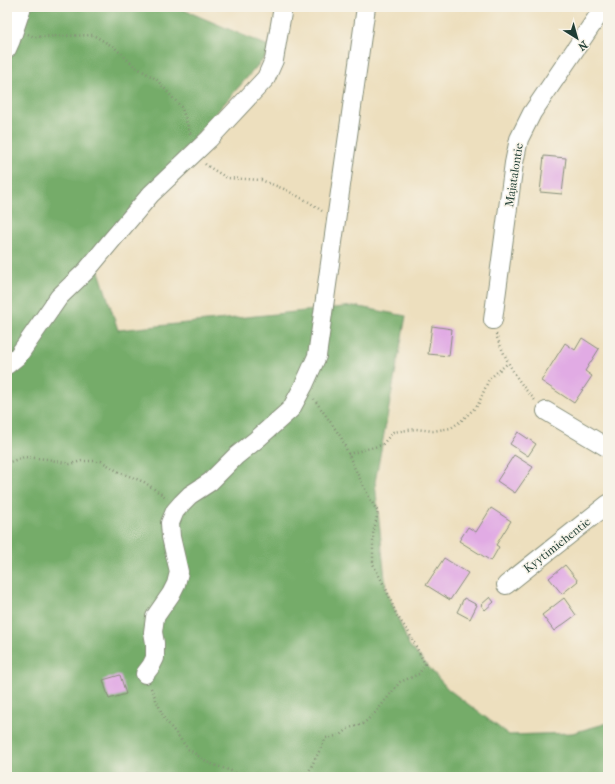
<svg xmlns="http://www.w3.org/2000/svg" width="615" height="784" viewBox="0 0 615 784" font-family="'IM FELL French Canon',serif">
	<rect width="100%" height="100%" fill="#f7f3e8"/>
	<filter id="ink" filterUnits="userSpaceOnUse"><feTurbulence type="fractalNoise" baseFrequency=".025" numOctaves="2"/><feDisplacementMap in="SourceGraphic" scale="8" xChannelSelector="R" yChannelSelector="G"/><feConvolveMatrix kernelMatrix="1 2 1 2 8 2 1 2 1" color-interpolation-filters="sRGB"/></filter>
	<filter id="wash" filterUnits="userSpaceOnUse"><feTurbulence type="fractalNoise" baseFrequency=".012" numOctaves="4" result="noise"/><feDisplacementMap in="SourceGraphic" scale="16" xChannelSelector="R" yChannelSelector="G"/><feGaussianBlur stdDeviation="0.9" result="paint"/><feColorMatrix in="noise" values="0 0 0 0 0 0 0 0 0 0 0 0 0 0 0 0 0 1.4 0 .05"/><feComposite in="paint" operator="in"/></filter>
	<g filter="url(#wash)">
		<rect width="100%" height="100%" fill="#eddfbe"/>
		<path fill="#75ac69" stroke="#4a744e" d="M 7,7 L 177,7 L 273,48 L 93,253 L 118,330 L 354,306 L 406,316 L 375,482 L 386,589 L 409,645 L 448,689 L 509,735 L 572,733 L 608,723 L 608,777 L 7,777 Z"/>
		<g id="blocks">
			<path fill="#e1abe4" d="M 544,156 L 566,158 L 562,194 L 540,192 Z
				M 432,326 L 452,329 L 449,356 L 428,354 Z
				M 582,338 L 599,349 L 585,371 L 592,376 L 574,403 L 541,381 L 565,343 L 575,350 Z
				M 518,432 L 536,444 L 528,456 L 510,444 Z
				M 514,455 L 533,467 L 515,493 L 497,481 Z
				M 491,508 L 511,521 L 496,545 L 499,547 L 491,561 L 459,541 L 468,527 L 476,532 Z
				M 444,558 L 468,573 L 450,600 L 426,585 Z
				M 565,565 L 578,581 L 562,594 L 549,578 Z
				M 490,597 L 494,602 L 485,610 L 481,605 Z
				M 464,598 L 477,605 L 470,619 L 457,612 Z
				M 564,598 L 576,615 L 554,631 L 542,615 Z
				M 120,675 L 126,694 L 109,699 L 103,680 Z
				M 145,772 L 162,775 L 162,777 L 144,777 Z"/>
		</g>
	</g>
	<g filter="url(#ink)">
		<use href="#blocks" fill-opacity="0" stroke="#868e79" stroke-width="1"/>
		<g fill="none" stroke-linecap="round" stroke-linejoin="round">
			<g stroke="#868e79" stroke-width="20">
				<path id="minor" d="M 7,49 L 11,40 L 22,7
					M 493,320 L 514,163 L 519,139 L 532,113 L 604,7
					M 7,365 L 18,356 L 59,297 L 87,270 L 111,241 L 151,194 L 209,139 L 266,78 L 274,60 L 283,7
					M 546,411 L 608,448
					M 506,585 L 608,504
					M 145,674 L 151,666 L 155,658 L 155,643 L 153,632 L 155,617 L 171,594 L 176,584 L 179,572 L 171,537 L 170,523 L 175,511 L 182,503 L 190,495 L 210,482 L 236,456 L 256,440 L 291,409 L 304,385 L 317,356 L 366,7"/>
			</g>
			<path stroke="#868e79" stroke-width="2.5" stroke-dasharray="1 3" stroke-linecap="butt" d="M 28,34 L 34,37 L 93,35 L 114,47 L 134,66 L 156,79 L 182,108 L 191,136
				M 205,164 L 206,165 L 227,178 L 261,180 L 284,189 L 309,202 L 322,211
				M 496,334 C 497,339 500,344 502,349 C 510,368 521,386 536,401
				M 348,454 L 382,445 L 393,432 L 416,429 L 433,431 L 451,428 L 461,421 L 478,405 L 489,379 L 508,363
				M 7,463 L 24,457 L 47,459 L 70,464 L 82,461 L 101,461 L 119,472 L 144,482 L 167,498
				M 151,688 L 164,718 L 188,749 L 209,763 L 234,772 L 241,777
				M 306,777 L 326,738 L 341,735 L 349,728 L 363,724 L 376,712 L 400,682 L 419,674 L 425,664 L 408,631 L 397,616 L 386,589 L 373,564 L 373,534 L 378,512 L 371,501 L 354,467 L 341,437 L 314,399"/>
			<use href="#minor" stroke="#fff" stroke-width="18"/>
		</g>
	</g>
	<g text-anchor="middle" stroke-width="3" stroke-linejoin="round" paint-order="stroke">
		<g font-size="12" fill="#1f3d34" stroke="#f7f3e8">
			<text transform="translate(514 175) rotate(-81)" y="4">Majatalontie</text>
			<text transform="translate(557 545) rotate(-38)" y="4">Kyytimiehentie</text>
		</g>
	</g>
	<rect width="615" height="784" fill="none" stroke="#f7f3e8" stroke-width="24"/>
	<g transform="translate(577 38) rotate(143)" stroke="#f7f3e8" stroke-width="3" paint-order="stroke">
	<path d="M0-3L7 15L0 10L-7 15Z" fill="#1f3d34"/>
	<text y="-6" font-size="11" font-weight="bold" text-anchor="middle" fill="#1f3d34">N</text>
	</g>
</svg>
